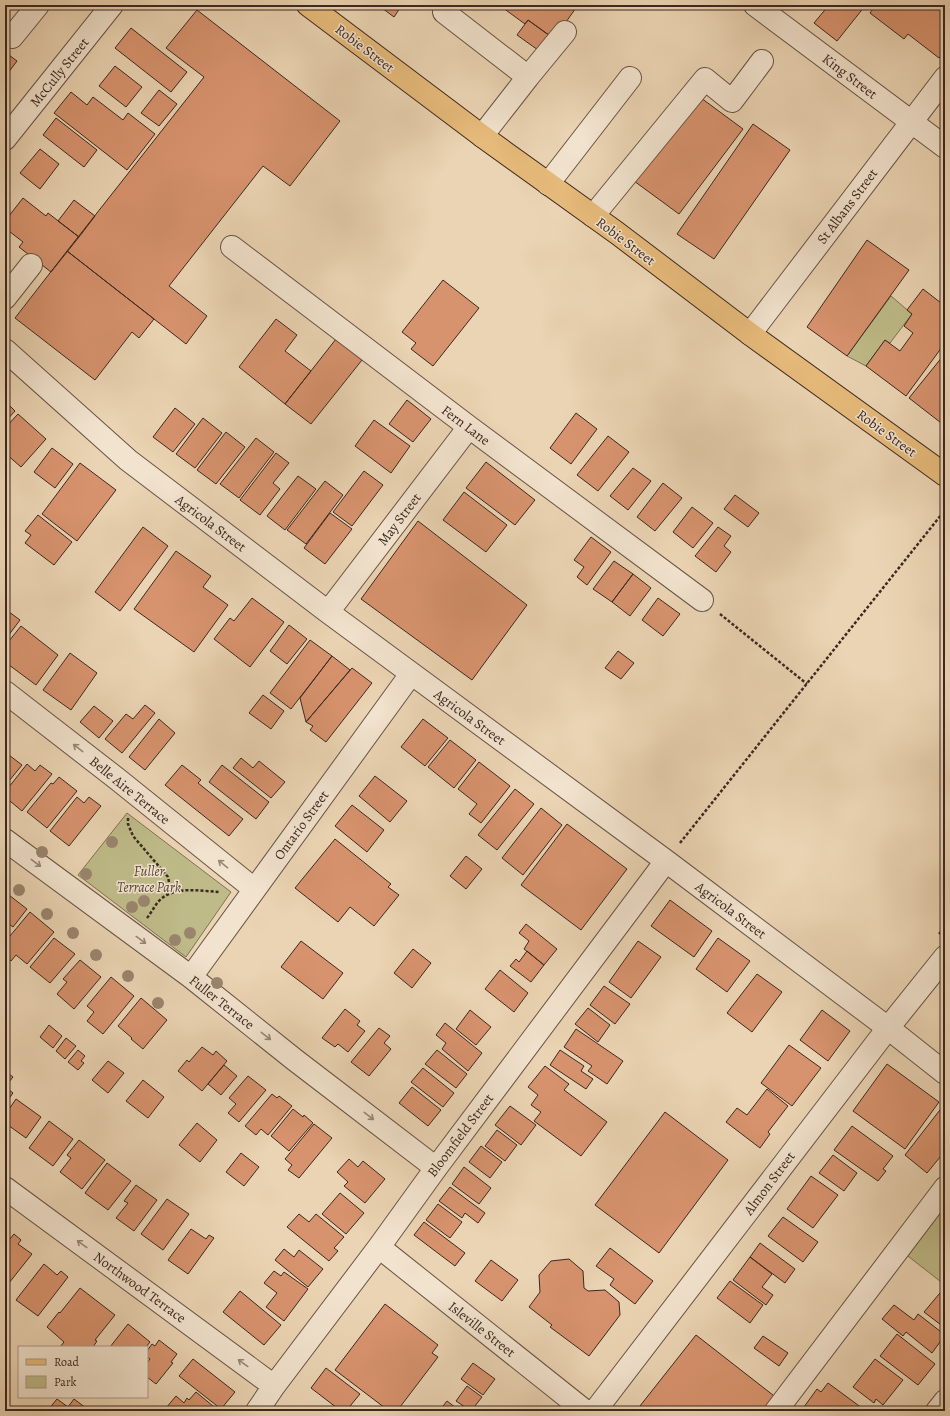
<svg xmlns="http://www.w3.org/2000/svg" width="950" height="1416" viewBox="0 0 950 1416" font-family="Alegreya,serif">
	<rect width="100%" height="100%" fill="#ebd4b3"/>
	<filter id="stains"><feTurbulence type="fractalNoise" baseFrequency=".005" numOctaves="4"/><feColorMatrix values="0 0 0 0 .2 0 0 0 0 .09 0 0 0 0 .02 0 0 0 .5 -.17"/></filter>
	<radialGradient id="worn" r=".72"><stop offset=".6" stop-color="#630" stop-opacity="0"/><stop offset="1" stop-color="#630" stop-opacity=".3"/></radialGradient>
	<path fill="#bebb88" stroke="#7d7254" d="M 891,296 L 912,314 L 890,343 L 885,340 L 866,366 L 847,356 Z
		M 127,813 L 231,892 L 186,957 L 78,875 Z
		M 945,1197 L 945,1285 L 904,1253 Z"/>
	<path fill="#d7936e" stroke="#3c2820" d="M 378,5 L 402,5 L 394,17 Z
		M 499,5 L 578,5 L 554,39 L 528,20 L 525,24 Z
		M 829,5 L 863,5 L 865,6 L 837,41 L 814,23 Z
		M 876,5 L 945,5 L 945,51 L 939,58 L 908,34 L 904,39 L 870,13 Z
		M 197,10 L 340,121 L 290,186 L 263,166 L 169,286 L 207,316 L 186,344 L 67,251 L 204,77 L 166,48 Z
		M 528,20 L 549,35 L 538,50 L 517,35 Z
		M 131,28 L 187,72 L 171,92 L 115,48 Z
		M 5,52 L 17,61 L 5,77 Z
		M 115,66 L 142,87 L 126,107 L 99,86 Z
		M 159,90 L 177,104 L 159,126 L 141,113 Z
		M 71,92 L 87,105 L 93,97 L 123,120 L 128,113 L 155,134 L 127,170 L 54,113 Z
		M 697,95 L 743,129 L 679,214 L 634,181 Z
		M 56,118 L 97,150 L 84,167 L 43,135 Z
		M 753,124 L 790,150 L 714,259 L 677,234 Z
		M 40,149 L 59,164 L 40,189 L 20,173 Z
		M 23,198 L 46,216 L 48,213 L 79,237 L 51,272 L 19,247 L 23,242 L 5,228 L 5,221 Z
		M 74,200 L 95,216 L 79,237 L 58,221 Z
		M 867,240 L 909,270 L 847,356 L 807,327 Z
		M 67,251 L 154,319 L 139,338 L 132,332 L 95,380 L 15,318 Z
		M 443,280 L 479,308 L 433,366 L 411,349 L 416,343 L 402,332 Z
		M 923,289 L 945,306 L 945,343 L 906,396 L 866,366 L 885,340 L 900,351 L 913,333 L 904,326 L 912,314 L 907,310 Z
		M 276,319 L 297,335 L 285,351 L 311,371 L 285,404 L 239,367 Z
		M 336,339 L 362,360 L 311,424 L 285,404 Z
		M 943,356 L 945,357 L 945,426 L 909,398 Z
		M 407,400 L 431,419 L 413,442 L 389,424 Z
		M 5,401 L 15,411 L 5,422 Z
		M 175,408 L 195,424 L 173,452 L 153,437 Z
		M 576,413 L 597,429 L 571,464 L 550,448 Z
		M 18,414 L 46,439 L 21,467 L 5,453 L 5,428 Z
		M 203,418 L 222,433 L 195,468 L 176,454 Z
		M 374,420 L 410,446 L 391,473 L 355,446 Z
		M 226,432 L 245,447 L 216,484 L 197,470 Z
		M 608,436 L 629,452 L 598,491 L 577,475 Z
		M 256,438 L 274,452 L 239,498 L 220,484 Z
		M 52,448 L 73,464 L 55,488 L 34,472 Z
		M 276,453 L 289,463 L 273,483 L 280,489 L 260,515 L 240,500 Z
		M 486,462 L 535,500 L 515,525 L 466,488 Z
		M 80,463 L 116,490 L 77,541 L 42,514 Z
		M 633,468 L 651,481 L 628,510 L 610,496 Z
		M 364,471 L 383,485 L 352,526 L 333,512 Z
		M 298,476 L 316,489 L 285,530 L 267,516 Z
		M 325,481 L 343,495 L 306,544 L 287,530 Z
		M 663,483 L 682,498 L 655,531 L 637,517 Z
		M 464,492 L 507,525 L 486,552 L 443,520 Z
		M 735,495 L 759,513 L 748,527 L 724,509 Z
		M 692,507 L 713,523 L 693,548 L 673,532 Z
		M 330,513 L 352,529 L 325,564 L 304,548 Z
		M 38,515 L 72,542 L 54,565 L 25,543 L 31,535 L 25,531 Z
		M 418,521 L 527,605 L 472,680 L 361,599 Z
		M 143,527 L 168,546 L 120,611 L 95,592 Z
		M 718,527 L 731,536 L 724,546 L 731,552 L 716,572 L 695,556 Z
		M 591,537 L 611,552 L 587,585 L 577,577 L 584,567 L 574,560 Z
		M 176,551 L 211,576 L 203,587 L 228,605 L 194,652 L 134,609 Z
		M 614,561 L 633,574 L 612,602 L 593,589 Z
		M 633,574 L 651,588 L 630,616 L 612,602 Z
		M 252,598 L 284,622 L 250,667 L 214,639 L 230,618 L 234,621 Z
		M 658,598 L 680,614 L 663,636 L 642,620 Z
		M 5,609 L 20,620 L 5,640 Z
		M 289,625 L 307,639 L 287,664 L 270,651 Z
		M 21,626 L 58,655 L 36,685 L 5,662 L 5,646 Z
		M 310,640 L 332,656 L 291,709 L 270,693 Z
		M 618,651 L 634,663 L 621,679 L 605,668 Z
		M 70,653 L 97,673 L 71,710 L 43,690 Z
		M 332,656 L 350,670 L 306,722 L 300,698 Z
		M 352,668 L 372,683 L 326,742 L 310,730 L 313,726 L 306,722 Z
		M 263,695 L 284,711 L 271,729 L 249,713 Z
		M 145,705 L 155,713 L 122,753 L 105,739 L 126,714 L 133,719 Z
		M 94,706 L 113,721 L 99,738 L 80,722 Z
		M 159,719 L 175,733 L 145,770 L 129,757 Z
		M 423,719 L 448,738 L 425,766 L 401,747 Z
		M 450,740 L 476,760 L 454,788 L 428,767 Z
		M 5,752 L 22,765 L 5,786 Z
		M 241,758 L 253,768 L 259,761 L 285,782 L 271,798 L 233,768 Z
		M 479,762 L 510,786 L 481,823 L 469,814 L 477,804 L 458,789 Z
		M 27,764 L 35,771 L 40,765 L 52,774 L 22,811 L 5,797 L 5,792 Z
		M 182,765 L 201,780 L 198,783 L 243,819 L 229,836 L 165,785 Z
		M 222,765 L 269,802 L 256,819 L 209,782 Z
		M 375,776 L 407,801 L 390,822 L 359,796 Z
		M 59,777 L 77,791 L 47,828 L 27,812 L 51,783 L 53,784 Z
		M 515,789 L 534,804 L 497,850 L 478,835 Z
		M 77,797 L 84,803 L 89,797 L 101,806 L 69,846 L 50,831 Z
		M 352,805 L 384,830 L 367,852 L 335,826 Z
		M 541,808 L 562,825 L 523,875 L 502,858 Z
		M 567,824 L 627,869 L 581,930 L 521,885 Z
		M 335,839 L 391,884 L 388,887 L 399,895 L 374,926 L 350,907 L 338,922 L 295,888 Z
		M 466,856 L 482,869 L 466,889 L 450,876 Z
		M 5,892 L 27,909 L 13,927 L 5,921 Z
		M 670,900 L 712,931 L 694,957 L 651,926 Z
		M 30,912 L 54,932 L 27,964 L 16,955 L 11,961 L 5,956 L 5,942 Z
		M 526,924 L 557,949 L 544,965 L 524,949 L 529,941 L 519,933 Z
		M 54,938 L 75,954 L 50,983 L 30,967 Z
		M 718,938 L 750,961 L 727,992 L 696,969 Z
		M 301,941 L 343,973 L 323,999 L 281,967 Z
		M 638,941 L 661,957 L 631,998 L 609,982 Z
		M 413,949 L 431,963 L 412,988 L 394,973 Z
		M 527,951 L 544,965 L 531,982 L 510,966 L 516,959 L 519,962 Z
		M 80,960 L 101,977 L 74,1009 L 57,994 L 67,982 L 63,979 Z
		M 500,970 L 528,993 L 514,1012 L 485,989 Z
		M 757,974 L 782,992 L 752,1032 L 727,1013 Z
		M 111,977 L 134,996 L 103,1034 L 87,1021 L 94,1012 L 87,1006 Z
		M 604,986 L 630,1004 L 615,1024 L 590,1005 Z
		M 141,998 L 167,1020 L 143,1049 L 131,1039 L 132,1038 L 118,1026 Z
		M 588,1008 L 610,1025 L 598,1042 L 575,1024 Z
		M 345,1009 L 360,1021 L 357,1025 L 365,1031 L 348,1052 L 338,1044 L 335,1047 L 322,1038 Z
		M 470,1010 L 491,1027 L 476,1045 L 456,1029 Z
		M 822,1010 L 850,1031 L 828,1061 L 800,1040 Z
		M 445,1023 L 482,1053 L 468,1071 L 442,1049 L 446,1043 L 436,1035 Z
		M 49,1025 L 62,1036 L 53,1048 L 40,1037 Z
		M 379,1028 L 390,1036 L 384,1043 L 391,1049 L 369,1076 L 351,1062 Z
		M 576,1029 L 623,1061 L 607,1084 L 588,1071 L 592,1066 L 564,1047 Z
		M 66,1038 L 76,1046 L 65,1059 L 56,1051 Z
		M 789,1045 L 821,1068 L 792,1106 L 761,1083 Z
		M 202,1047 L 213,1055 L 216,1051 L 227,1061 L 202,1091 L 178,1071 L 187,1060 L 189,1062 Z
		M 78,1050 L 85,1056 L 81,1061 L 84,1063 L 78,1070 L 68,1062 Z
		M 437,1050 L 467,1074 L 456,1088 L 425,1064 Z
		M 560,1050 L 584,1066 L 581,1071 L 593,1079 L 586,1089 L 550,1065 Z
		M 108,1061 L 124,1073 L 108,1093 L 92,1080 Z
		M 887,1064 L 939,1102 L 905,1149 L 853,1111 Z
		M 224,1065 L 237,1076 L 221,1095 L 208,1084 Z
		M 545,1066 L 569,1084 L 564,1090 L 607,1122 L 581,1156 L 534,1121 L 541,1112 L 531,1105 L 538,1095 L 528,1087 Z
		M 423,1068 L 454,1093 L 443,1107 L 411,1082 Z
		M 5,1071 L 13,1077 L 5,1087 Z
		M 248,1076 L 266,1090 L 239,1122 L 228,1113 L 236,1104 L 229,1098 Z
		M 143,1080 L 164,1097 L 148,1118 L 126,1101 Z
		M 5,1087 L 13,1093 L 5,1104 Z
		M 412,1087 L 441,1110 L 428,1126 L 399,1103 Z
		M 767,1089 L 788,1106 L 768,1132 L 770,1134 L 760,1148 L 726,1122 L 737,1108 L 747,1115 Z
		M 272,1094 L 277,1098 L 279,1096 L 292,1106 L 268,1135 L 261,1129 L 256,1135 L 245,1126 Z
		M 16,1099 L 41,1117 L 26,1138 L 5,1123 L 5,1115 Z
		M 510,1106 L 536,1125 L 521,1145 L 495,1125 Z
		M 943,1106 L 945,1108 L 945,1151 L 927,1173 L 905,1155 Z
		M 293,1109 L 303,1117 L 304,1115 L 313,1123 L 289,1151 L 271,1136 Z
		M 665,1112 L 728,1160 L 659,1253 L 595,1205 Z
		M 49,1121 L 73,1139 L 53,1166 L 29,1148 Z
		M 197,1123 L 217,1140 L 200,1162 L 179,1145 Z
		M 314,1124 L 332,1138 L 299,1178 L 288,1170 L 292,1165 L 285,1159 Z
		M 852,1126 L 893,1156 L 883,1169 L 886,1171 L 878,1181 L 834,1150 Z
		M 497,1130 L 517,1145 L 505,1161 L 485,1146 Z
		M 79,1140 L 105,1160 L 82,1189 L 60,1172 L 71,1158 L 67,1155 Z
		M 481,1146 L 502,1162 L 490,1178 L 469,1162 Z
		M 241,1153 L 259,1167 L 244,1186 L 226,1172 Z
		M 833,1155 L 857,1173 L 844,1191 L 819,1173 Z
		M 349,1159 L 358,1167 L 363,1161 L 385,1179 L 365,1203 L 344,1186 L 348,1182 L 337,1172 Z
		M 107,1163 L 131,1181 L 108,1210 L 85,1193 Z
		M 464,1167 L 491,1188 L 479,1204 L 452,1184 Z
		M 811,1176 L 838,1195 L 813,1228 L 787,1209 Z
		M 136,1185 L 157,1200 L 134,1231 L 116,1218 L 128,1203 L 124,1201 Z
		M 450,1187 L 485,1213 L 478,1223 L 465,1213 L 462,1218 L 439,1201 Z
		M 340,1193 L 364,1213 L 346,1234 L 322,1214 Z
		M 167,1199 L 189,1214 L 163,1250 L 141,1234 Z
		M 438,1204 L 462,1222 L 450,1238 L 426,1220 Z
		M 299,1214 L 309,1222 L 316,1214 L 344,1237 L 334,1248 L 338,1251 L 329,1261 L 287,1227 Z
		M 783,1217 L 818,1242 L 803,1262 L 768,1236 Z
		M 424,1222 L 465,1253 L 455,1266 L 414,1235 Z
		M 191,1229 L 206,1239 L 209,1235 L 214,1238 L 188,1274 L 168,1260 Z
		M 14,1234 L 21,1240 L 18,1244 L 32,1254 L 5,1288 L 5,1245 Z
		M 760,1243 L 795,1269 L 785,1283 L 750,1257 Z
		M 610,1248 L 653,1281 L 635,1304 L 610,1285 L 614,1279 L 596,1266 Z
		M 284,1249 L 294,1257 L 299,1250 L 323,1269 L 308,1287 L 275,1260 Z
		M 750,1257 L 772,1274 L 762,1287 L 773,1295 L 766,1305 L 733,1280 Z
		M 569,1259 L 583,1271 L 584,1288 L 588,1291 L 605,1290 L 619,1302 L 620,1315 L 589,1356 L 550,1327 L 552,1325 L 529,1307 L 540,1292 L 539,1275 L 551,1261 Z
		M 491,1260 L 518,1280 L 502,1301 L 475,1281 Z
		M 44,1264 L 57,1275 L 61,1271 L 68,1277 L 38,1316 L 16,1300 Z
		M 274,1271 L 281,1276 L 284,1272 L 308,1289 L 284,1321 L 266,1307 L 277,1293 L 264,1283 Z
		M 730,1281 L 763,1305 L 750,1323 L 717,1298 Z
		M 80,1288 L 115,1315 L 95,1340 L 97,1341 L 93,1347 L 60,1347 L 64,1342 L 47,1327 L 59,1312 L 60,1313 Z
		M 240,1291 L 281,1325 L 264,1345 L 223,1312 Z
		M 940,1293 L 945,1297 L 945,1328 L 924,1312 Z
		M 385,1304 L 438,1345 L 432,1353 L 438,1357 L 397,1411 L 389,1411 L 335,1370 Z
		M 894,1305 L 914,1320 L 918,1314 L 945,1335 L 932,1353 L 906,1332 L 903,1336 L 882,1319 Z
		M 128,1324 L 150,1342 L 146,1347 L 110,1347 Z
		M 897,1334 L 935,1364 L 918,1385 L 880,1356 Z
		M 696,1335 L 778,1399 L 769,1411 L 636,1411 Z
		M 763,1336 L 788,1353 L 779,1366 L 754,1348 Z
		M 159,1340 L 177,1354 L 171,1362 L 173,1363 L 156,1384 L 147,1377 L 147,1363 L 150,1359 L 147,1357 L 147,1351 L 152,1344 L 155,1346 Z
		M 193,1359 L 235,1392 L 221,1409 L 179,1376 Z
		M 875,1359 L 903,1380 L 883,1405 L 876,1399 L 874,1403 L 853,1387 Z
		M 473,1363 L 495,1379 L 483,1395 L 461,1379 Z
		M 326,1368 L 360,1394 L 346,1411 L 341,1411 L 311,1388 Z
		M 828,1383 L 866,1411 L 801,1411 L 817,1389 L 821,1392 Z
		M 467,1386 L 482,1397 L 471,1411 L 456,1401 Z
		M 196,1392 L 219,1411 L 170,1411 L 166,1408 L 176,1396 L 184,1403 L 187,1398 L 189,1400 Z
		M 57,1399 L 68,1407 L 74,1399 L 90,1411 L 50,1411 L 48,1410 Z
		M 447,1401 L 460,1411 L 439,1411 Z"/>
	<g fill="none" stroke-linecap="round" stroke-linejoin="round">
		<g stroke="#685345" stroke-width="24">
			<path id="minor" d="M 449,5 L 444,12 L 528,77 L 482,136
				M 755,5 L 945,147
				M 12,37 L 38,5
				M 528,77 L 565,32
				M 5,139 L 112,5
				M 548,184 L 630,78
				M 593,216 L 705,79 L 732,101 L 762,61
				M 232,247 L 469,427 L 702,600
				M 5,298 L 31,265
				M 750,334 L 945,78
				M 5,350 L 128,460 L 328,612 L 666,861 L 888,1028 L 945,1073
				M 328,612 L 469,427
				M 5,692 L 116,778 L 254,889
				M 5,840 L 191,977 L 295,1060 L 436,1168
				M 191,977 L 411,674
				M 5,1188 L 274,1386
				M 379,1247 L 585,1411
				M 257,1411 L 274,1386 L 379,1247 L 436,1168 L 666,861
				M 595,1411 L 888,1028 L 945,957
				M 776,1411 L 945,1188
				M 937,1411 L 945,1401"/>
		</g>
		<g stroke="#3c2820" stroke-width="24">
			<path id="major" d="M 308,5 L 482,136 L 617,233 L 750,334 L 945,475"/>
		</g>
		<path stroke="#3c2820" stroke-width="2.5" stroke-dasharray="3 2" stroke-linecap="butt" d="M 720,614 L 807,684
			M 128,818 L 128,824 L 133,836 L 168,877 L 170,887 L 167,894
			M 680,843 L 945,510
			M 147,918 C 151,913 154,907 158,902 C 173,885 200,891 220,892
			M 939,934 L 945,927"/>
		<use href="#minor" stroke="#f2e3ce" stroke-width="22"/>
		<use href="#major" stroke="#e6ba7a" stroke-width="22"/>
	</g>
	<g fill="#99856e">
		<circle cx="112" cy="842" r="6"/>
		<circle cx="42" cy="852" r="6"/>
		<circle cx="86" cy="874" r="6"/>
		<circle cx="19" cy="890" r="6"/>
		<circle cx="144" cy="901" r="6"/>
		<circle cx="132" cy="907" r="6"/>
		<circle cx="47" cy="914" r="6"/>
		<circle cx="73" cy="933" r="6"/>
		<circle cx="190" cy="933" r="6"/>
		<circle cx="175" cy="940" r="6"/>
		<circle cx="96" cy="955" r="6"/>
		<circle cx="128" cy="976" r="6"/>
		<circle cx="217" cy="983" r="6"/>
		<circle cx="158" cy="1003" r="6"/>
	</g>
	<defs><path id="oneway-shaft" d="M-6 0H5M1.5-3L5.5 0L1.5 3" fill="none" stroke-width="1.6" stroke-linecap="round" stroke-linejoin="round"/></defs>
	<g stroke="#978677">
		<use href="#oneway-shaft" transform="translate(78 748) rotate(-142)"/>
		<use href="#oneway-shaft" transform="translate(36 863) rotate(37)"/>
		<use href="#oneway-shaft" transform="translate(223 864) rotate(-141)"/>
		<use href="#oneway-shaft" transform="translate(141 940) rotate(36)"/>
		<use href="#oneway-shaft" transform="translate(266 1036) rotate(38)"/>
		<use href="#oneway-shaft" transform="translate(369 1116) rotate(38)"/>
		<use href="#oneway-shaft" transform="translate(82 1244) rotate(-144)"/>
		<use href="#oneway-shaft" transform="translate(243 1363) rotate(-144)"/>
	</g>
	<g text-anchor="middle" stroke-width="3" stroke-linejoin="round" paint-order="stroke">
		<g font-size="14" fill="#3c2820" stroke="#f2e3ce">
			<text transform="translate(365 48) rotate(37)" y="5">Robie Street</text>
			<text transform="translate(59 72) rotate(-51)" y="5">McCully Street</text>
			<text transform="translate(850 76) rotate(37)" y="5">King Street</text>
			<text transform="translate(847 206) rotate(-53)" y="5">St Albans Street</text>
			<text transform="translate(626 241) rotate(37)" y="5">Robie Street</text>
			<text transform="translate(466 425) rotate(37)" y="5">Fern Lane</text>
			<text transform="translate(887 433) rotate(36)" y="5">Robie Street</text>
			<text transform="translate(399 519) rotate(-53)" y="5">May Street</text>
			<text transform="translate(211 523) rotate(37)" y="5">Agricola Street</text>
			<text transform="translate(470 717) rotate(36)" y="5">Agricola Street</text>
			<text transform="translate(130 790) rotate(39)" y="5">Belle Aire Terrace</text>
			<text transform="translate(301 825) rotate(-54)" y="5">Ontario Street</text>
			<text transform="translate(731 910) rotate(37)" y="5">Agricola Street</text>
			<text transform="translate(222 1002) rotate(38)" y="5">Fuller Terrace</text>
			<text transform="translate(460 1135) rotate(-53)" y="5">Bloomfield Street</text>
			<text transform="translate(769 1183) rotate(-53)" y="5">Almon Street</text>
			<text transform="translate(140 1287) rotate(36)" y="5">Northwood Terrace</text>
			<text transform="translate(482 1329) rotate(38)" y="5">Isleville Street</text>
		</g>
		<g font-size="14" font-style="italic" fill="#564535" stroke="#f2e3ce">
			<text x="149" y="876">Fuller<tspan x="149" dy="16">Terrace Park</tspan></text>
		</g>
	</g>
	<rect width="950" height="1416" fill="none" stroke="#ebd4b3" stroke-width="20"/>
	<rect x="6" y="6" width="938" height="1404" fill="none" stroke="#3c2820" stroke-width="2"/>
	<rect x="10" y="10" width="930" height="1396" fill="none" stroke="#3c2820"/>
	<rect x="18" y="1346" width="130" height="52" fill="#f2e3ce" stroke="#a99888"/>
	<rect x="26" y="1359" width="20" height="6" fill="#e6ba7a" stroke="#a99888"/>
	<text x="54" y="1366" font-size="12" fill="#3c2820">Road</text>
	<rect x="26" y="1376" width="20" height="12" fill="#bebb88" stroke="#a99888"/>
	<text x="54" y="1386" font-size="12" fill="#3c2820">Park</text>
	<rect width="100%" height="100%" filter="url(#stains)"/>
	<rect width="100%" height="100%" fill="url(#worn)"/>
</svg>
